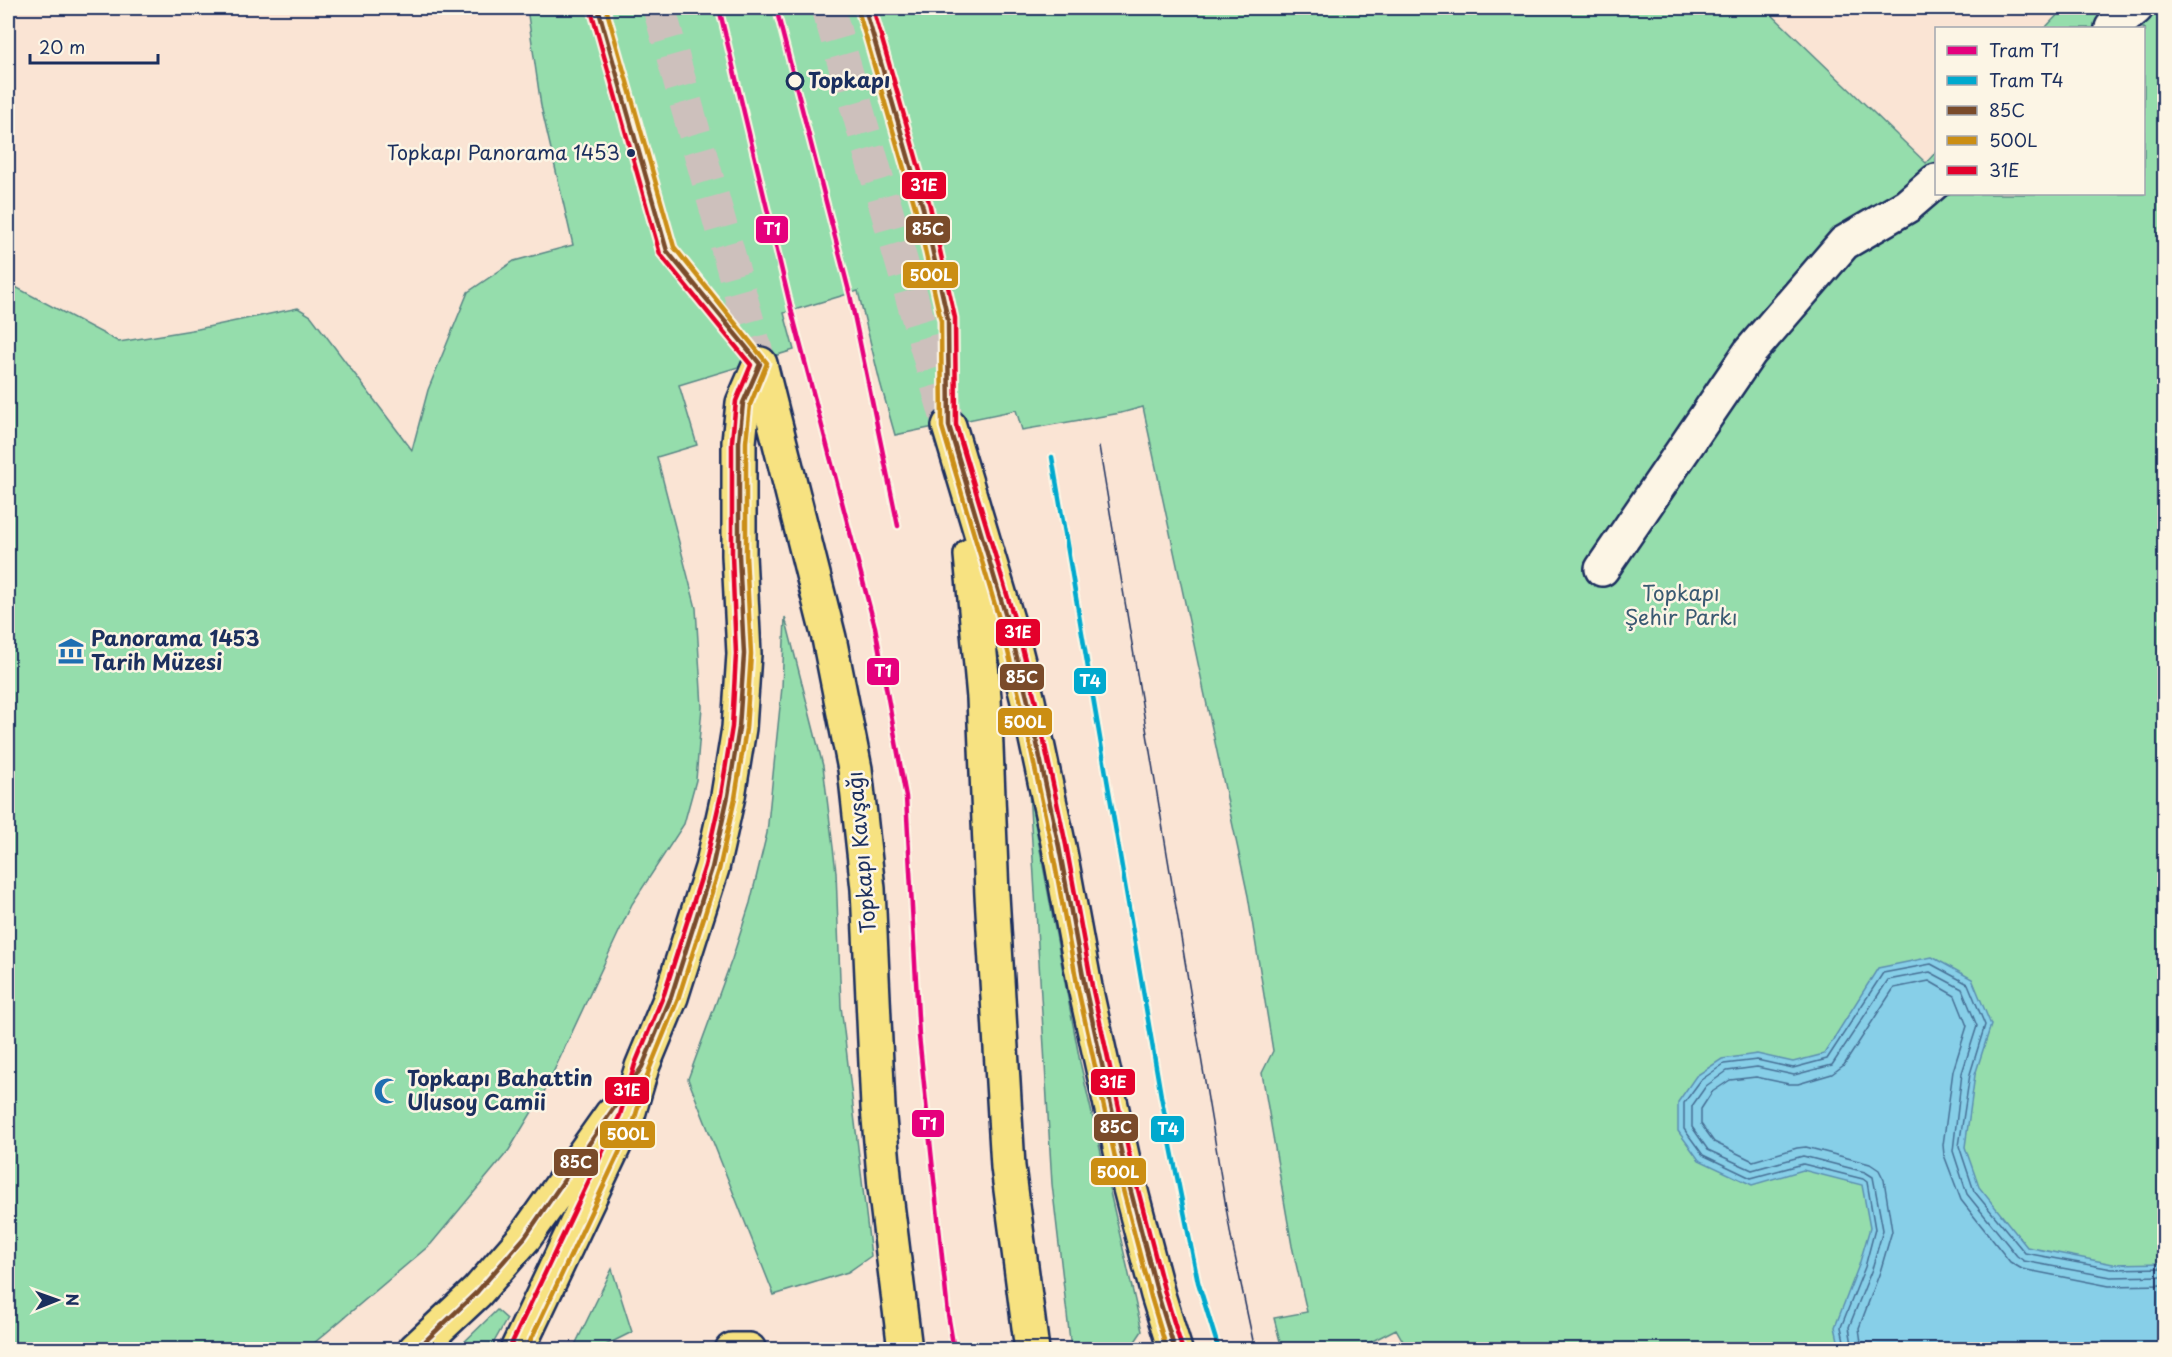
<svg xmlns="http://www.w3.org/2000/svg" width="2172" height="1357" viewBox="0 0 2172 1357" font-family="'Playpen Sans',sans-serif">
	<rect width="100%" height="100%" fill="#fae4d4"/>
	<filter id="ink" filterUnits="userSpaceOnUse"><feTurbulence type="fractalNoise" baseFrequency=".0167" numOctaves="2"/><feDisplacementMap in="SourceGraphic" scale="12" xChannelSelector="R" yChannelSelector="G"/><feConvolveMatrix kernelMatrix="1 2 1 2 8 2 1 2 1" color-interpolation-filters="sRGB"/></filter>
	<g filter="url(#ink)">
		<path fill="#95ddac" stroke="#588685" stroke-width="1.5" d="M 527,8 L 1765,8 L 1926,163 L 1936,152 L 1936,194 L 2144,194 L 2144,28 L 2045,28 L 2064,8 L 2164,8 L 2164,1349 L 1408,1350 L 1396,1329 L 1357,1349 L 1282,1349 L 1274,1318 L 1307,1312 L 1292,1246 L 1262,1073 L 1273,1051 L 1248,896 L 1143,407 L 1121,413 L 1022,430 L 1016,410 L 895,435 L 880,382 L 858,291 L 784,313 L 794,350 L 679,385 L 697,445 L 657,457 L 696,608 L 702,707 L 696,780 L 684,824 L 632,904 L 544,1092 L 509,1150 L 431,1244 L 307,1349 L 8,1349 L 8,283 L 119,342 L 198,329 L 298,308 L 311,316 L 412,450 L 428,390 L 468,292 L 514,261 L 573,245 L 541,106 Z
			M 785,617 L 823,766 L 836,872 L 841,1006 L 871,1256 L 848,1272 L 774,1295 L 688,1079 L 732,959 L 750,903 L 767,833 L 782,687 Z
			M 1029,791 L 1080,1062 L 1142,1331 L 1130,1349 L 1071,1349 L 1052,1184 Z
			M 612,1269 L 632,1332 L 598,1349 L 573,1349 Z
			M 497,1310 L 507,1319 L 490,1349 L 457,1349 Z"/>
		<path fill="#87cfe8" stroke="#5c8fb1" stroke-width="1.5" d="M 1932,957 L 1972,979 L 1991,1025 L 1975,1075 L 1965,1147 L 1979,1187 L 2027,1247 L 2113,1264 L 2164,1263 L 2164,1349 L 1840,1349 L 1835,1327 L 1859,1265 L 1870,1228 L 1862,1185 L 1803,1170 L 1752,1185 L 1699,1160 L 1678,1131 L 1678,1102 L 1696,1076 L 1722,1059 L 1757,1054 L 1793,1062 L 1824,1054 L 1878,968 Z"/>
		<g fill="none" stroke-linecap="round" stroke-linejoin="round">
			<path stroke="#466f95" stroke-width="1.5" d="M 1846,1350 L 1841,1327 L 1865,1267 L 1875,1229 L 1867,1182 L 1863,1179 L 1803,1164 L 1751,1178 L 1703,1155 L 1684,1129 L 1684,1103 L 1701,1080 L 1724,1064 L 1757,1060 L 1793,1068 L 1827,1059 L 1883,973 L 1931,964 L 1968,984 L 1985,1025 L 1970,1074 L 1959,1146 L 1974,1191 L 2025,1253 L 2112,1269 L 2164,1268
				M 1853,1350 L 1849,1327 L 1872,1269 L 1883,1230 L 1873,1177 L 1865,1172 L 1803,1156 L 1752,1170 L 1708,1150 L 1692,1127 L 1692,1106 L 1706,1086 L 1727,1071 L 1757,1067 L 1794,1075 L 1832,1065 L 1888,980 L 1930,972 L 1962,989 L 1977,1026 L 1962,1073 L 1953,1151 L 1967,1194 L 2017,1256 L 2024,1261 L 2111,1277 L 2164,1276
				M 1862,1350 L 1859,1328 L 1880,1272 L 1892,1231 L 1884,1180 L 1879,1170 L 1870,1164 L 1806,1147 L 1797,1148 L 1753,1161 L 1714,1142 L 1701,1124 L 1701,1109 L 1712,1092 L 1730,1080 L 1756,1077 L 1789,1084 L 1798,1084 L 1832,1074 L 1844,1065 L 1894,988 L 1929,981 L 1955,996 L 1967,1026 L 1953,1071 L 1943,1145 L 1944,1155 L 1961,1200 L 2010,1262 L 2022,1269 L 2109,1286 L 2164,1285"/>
			<path stroke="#cdc0bc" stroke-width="33" stroke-dasharray="33 16" stroke-linecap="butt" d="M 659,8 L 760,364
				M 828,8 L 949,426"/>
			<g stroke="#1b2f5e" stroke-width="38">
				<path id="street" d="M 2112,28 L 2136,8
					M 1602,569 L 1750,352 L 1844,243 L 1907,206 L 1936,181"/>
			</g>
			<g stroke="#1b2f5e" stroke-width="38">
				<path id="primary" d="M 760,364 L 829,638 L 855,769 L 868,889 L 878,1107 L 885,1187 L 905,1350
					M 949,426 L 1010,630 L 1028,701 L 1059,847 L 1085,987 L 1125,1169 L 1158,1295 L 1175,1350
					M 971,555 L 984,698 L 992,895 L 1008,1167 L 1032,1350
					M 415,1350 L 477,1292 L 525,1237 L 612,1114
					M 517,1350 L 627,1118 L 642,1067 L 671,997 L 712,868 L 728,796 L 739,728 L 744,654 L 739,555 L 739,442 L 743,403 L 760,364
					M 732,1350 L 749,1350"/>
			</g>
			<use href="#street" stroke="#fcf5e5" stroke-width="33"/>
			<use href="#primary" stroke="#f7e281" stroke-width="33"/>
			<path stroke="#1b2f5e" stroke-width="1.5" d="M 1099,446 L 1231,1237 L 1255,1350"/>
			<g stroke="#fcf5e5" stroke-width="9">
				<path id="bus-1" d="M 865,8 L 923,208 L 948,320 L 949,426 L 1010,630 L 1028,701 L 1059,847 L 1085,987 L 1125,1169 L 1158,1295 L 1175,1350
					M 416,1350 L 477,1292 L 525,1237 L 642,1067 L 671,997 L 712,868 L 728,796 L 739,728 L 744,654 L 739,555 L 739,442 L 743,403 L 760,364 L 667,251 L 598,8"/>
			</g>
			<g stroke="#fcf5e5" stroke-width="9">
				<path id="bus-2" d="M 858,10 L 916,210 L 941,321 L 942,427 L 1003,632 L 1021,703 L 1052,848 L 1078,989 L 1118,1171 L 1151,1297 L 1167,1350
					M 526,1350 L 634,1121 L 649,1070 L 678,999 L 719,870 L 735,798 L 746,729 L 751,654 L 746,555 L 746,442 L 750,405 L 767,363 L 674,247 L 606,8"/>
			</g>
			<g stroke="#fcf5e5" stroke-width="9">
				<path id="bus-3" d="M 873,8 L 930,206 L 955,318 L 956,425 L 1017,628 L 1035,699 L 1066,845 L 1092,986 L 1132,1167 L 1165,1293 L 1182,1348
					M 510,1347 L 620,1115 L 635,1064 L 664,994 L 705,866 L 721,795 L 732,727 L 736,654 L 732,555 L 732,441 L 736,401 L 751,365 L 660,254 L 591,10"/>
			</g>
			<use href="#bus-1" stroke="#7a4b2a" stroke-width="4.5"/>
			<use href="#bus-2" stroke="#cb8e13" stroke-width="4.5"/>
			<use href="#bus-3" stroke="#e4002b" stroke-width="4.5"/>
			<g stroke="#fcf5e5" stroke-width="9">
				<path id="tram-1" d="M 719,8 L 792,313 L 875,627 L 906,797 L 919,1036 L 948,1314 L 954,1350
					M 776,8 L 850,295 L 898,526"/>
			</g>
			<g stroke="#fcf5e5" stroke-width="9">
				<path id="tram-2" d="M 1052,457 L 1161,1096 L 1198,1282 L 1219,1350"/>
			</g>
			<use href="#tram-1" stroke="#e5007d" stroke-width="4.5"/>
			<use href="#tram-2" stroke="#00a9ce" stroke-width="4.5"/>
		</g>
	</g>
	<defs>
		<g id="museum-bare" transform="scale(2.07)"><path d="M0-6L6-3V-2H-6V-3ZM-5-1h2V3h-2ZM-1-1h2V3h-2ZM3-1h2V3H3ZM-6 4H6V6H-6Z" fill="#1f6fb2" stroke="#fcf5e5" stroke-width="2.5" paint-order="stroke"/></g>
		<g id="mosque-bare" transform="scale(2.07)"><path d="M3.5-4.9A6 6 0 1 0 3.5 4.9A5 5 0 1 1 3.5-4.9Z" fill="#1f6fb2" stroke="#fcf5e5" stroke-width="2.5" paint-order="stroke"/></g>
	</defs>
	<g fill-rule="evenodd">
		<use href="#museum-bare" x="71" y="651"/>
		<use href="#mosque-bare" x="387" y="1091"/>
	</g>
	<circle fill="#fcf5e5" stroke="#1b2f5e" stroke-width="3" cx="795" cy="81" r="8"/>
	<circle fill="#1b2f5e" stroke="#fcf5e5" stroke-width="2" cx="631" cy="153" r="5"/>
	<g text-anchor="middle" stroke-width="5" stroke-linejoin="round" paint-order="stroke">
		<g font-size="20" fill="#1b2f5e" stroke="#fcf5e5" text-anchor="end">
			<text x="620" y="160">Topkapı Panorama 1453</text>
		</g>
		<g font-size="21" font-weight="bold" fill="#1b2f5e" stroke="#fcf5e5" text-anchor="start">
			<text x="808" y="88">Topkapı</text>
		</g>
		<g font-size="21" fill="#3a5a72" stroke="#fcf5e5">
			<text x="1681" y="601">Topkapı<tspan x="1681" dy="24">Şehir Parkı</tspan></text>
		</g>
		<g font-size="21" font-weight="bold" fill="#1b2f5e" stroke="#fcf5e5" text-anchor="start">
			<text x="91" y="646">Panorama 1453<tspan x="91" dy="24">Tarih Müzesi</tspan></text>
			<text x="407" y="1086">Topkapı Bahattin<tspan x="407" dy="24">Ulusoy Camii</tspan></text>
		</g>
		<g font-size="21" fill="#1b2f5e" stroke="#fcf5e5">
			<text transform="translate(862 852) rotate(-95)" y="7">Topkapı Kavşağı</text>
		</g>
	</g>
	<g stroke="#fcf5e5" stroke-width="2">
		<rect x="901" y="171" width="46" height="29" rx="6" fill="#e4002b"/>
		<rect x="905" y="215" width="46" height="29" rx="6" fill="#7a4b2a"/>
		<rect x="755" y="215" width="34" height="29" rx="6" fill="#e5007d"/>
		<rect x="902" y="261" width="57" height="28" rx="6" fill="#cb8e13"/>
		<rect x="995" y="618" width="46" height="29" rx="6" fill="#e4002b"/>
		<rect x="866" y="657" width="34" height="29" rx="6" fill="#e5007d"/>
		<rect x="999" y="663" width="46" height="28" rx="6" fill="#7a4b2a"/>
		<rect x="1073" y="667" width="34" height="28" rx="6" fill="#00a9ce"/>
		<rect x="997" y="707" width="56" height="29" rx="6" fill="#cb8e13"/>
		<rect x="1090" y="1068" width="46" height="28" rx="6" fill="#e4002b"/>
		<rect x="604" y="1076" width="46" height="29" rx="6" fill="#e4002b"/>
		<rect x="911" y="1109" width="34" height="29" rx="6" fill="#e5007d"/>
		<rect x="1093" y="1113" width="46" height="29" rx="6" fill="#7a4b2a"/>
		<rect x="1150" y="1115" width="35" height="28" rx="6" fill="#00a9ce"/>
		<rect x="599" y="1120" width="57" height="29" rx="6" fill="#cb8e13"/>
		<rect x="553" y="1148" width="46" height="29" rx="6" fill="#7a4b2a"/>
		<rect x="1090" y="1157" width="57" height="29" rx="6" fill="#cb8e13"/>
	</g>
	<g font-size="16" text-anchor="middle" font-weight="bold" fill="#fff">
		<text x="924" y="191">31E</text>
		<text x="928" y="235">85C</text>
		<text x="772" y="235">T1</text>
		<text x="931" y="281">500L</text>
		<text x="1018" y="638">31E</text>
		<text x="883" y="677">T1</text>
		<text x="1022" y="683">85C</text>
		<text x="1090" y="687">T4</text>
		<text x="1025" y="728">500L</text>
		<text x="1113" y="1088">31E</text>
		<text x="627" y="1096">31E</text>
		<text x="928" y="1130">T1</text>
		<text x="1116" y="1133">85C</text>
		<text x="1168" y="1135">T4</text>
		<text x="628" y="1140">500L</text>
		<text x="576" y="1168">85C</text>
		<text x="1118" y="1178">500L</text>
	</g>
	<rect width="2172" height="1357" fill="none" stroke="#fcf5e5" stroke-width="30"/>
	<rect x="15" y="15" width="2142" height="1327" fill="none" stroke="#1b2f5e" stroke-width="2" filter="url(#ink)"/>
	<rect x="1935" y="27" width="210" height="168" fill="#fcf5e5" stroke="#a2a6af" stroke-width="1.5"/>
	<rect x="1947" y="46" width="30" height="9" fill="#e5007d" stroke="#a2a6af" stroke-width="1.5"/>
	<text x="1989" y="57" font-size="18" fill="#1b2f5e">Tram T1</text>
	<rect x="1947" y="76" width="30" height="9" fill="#00a9ce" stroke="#a2a6af" stroke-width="1.5"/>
	<text x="1989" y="87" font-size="18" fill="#1b2f5e">Tram T4</text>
	<rect x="1947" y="106" width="30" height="9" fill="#7a4b2a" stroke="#a2a6af" stroke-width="1.5"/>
	<text x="1989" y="117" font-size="18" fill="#1b2f5e">85C</text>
	<rect x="1947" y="136" width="30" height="9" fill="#cb8e13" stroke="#a2a6af" stroke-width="1.5"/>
	<text x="1989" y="147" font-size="18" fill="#1b2f5e">500L</text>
	<rect x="1947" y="166" width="30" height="9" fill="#e4002b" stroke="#a2a6af" stroke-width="1.5"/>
	<text x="1989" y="177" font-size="18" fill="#1b2f5e">31E</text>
	<g transform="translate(57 1300) rotate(89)" stroke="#fcf5e5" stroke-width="4.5" paint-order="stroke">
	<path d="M0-4.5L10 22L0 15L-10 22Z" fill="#1b2f5e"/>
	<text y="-9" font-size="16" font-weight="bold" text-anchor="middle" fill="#1b2f5e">N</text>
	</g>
	<path d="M30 54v9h128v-9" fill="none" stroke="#1b2f5e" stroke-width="3"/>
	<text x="39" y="54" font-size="18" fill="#1b2f5e" stroke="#fcf5e5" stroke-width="4.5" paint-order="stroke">20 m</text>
</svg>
